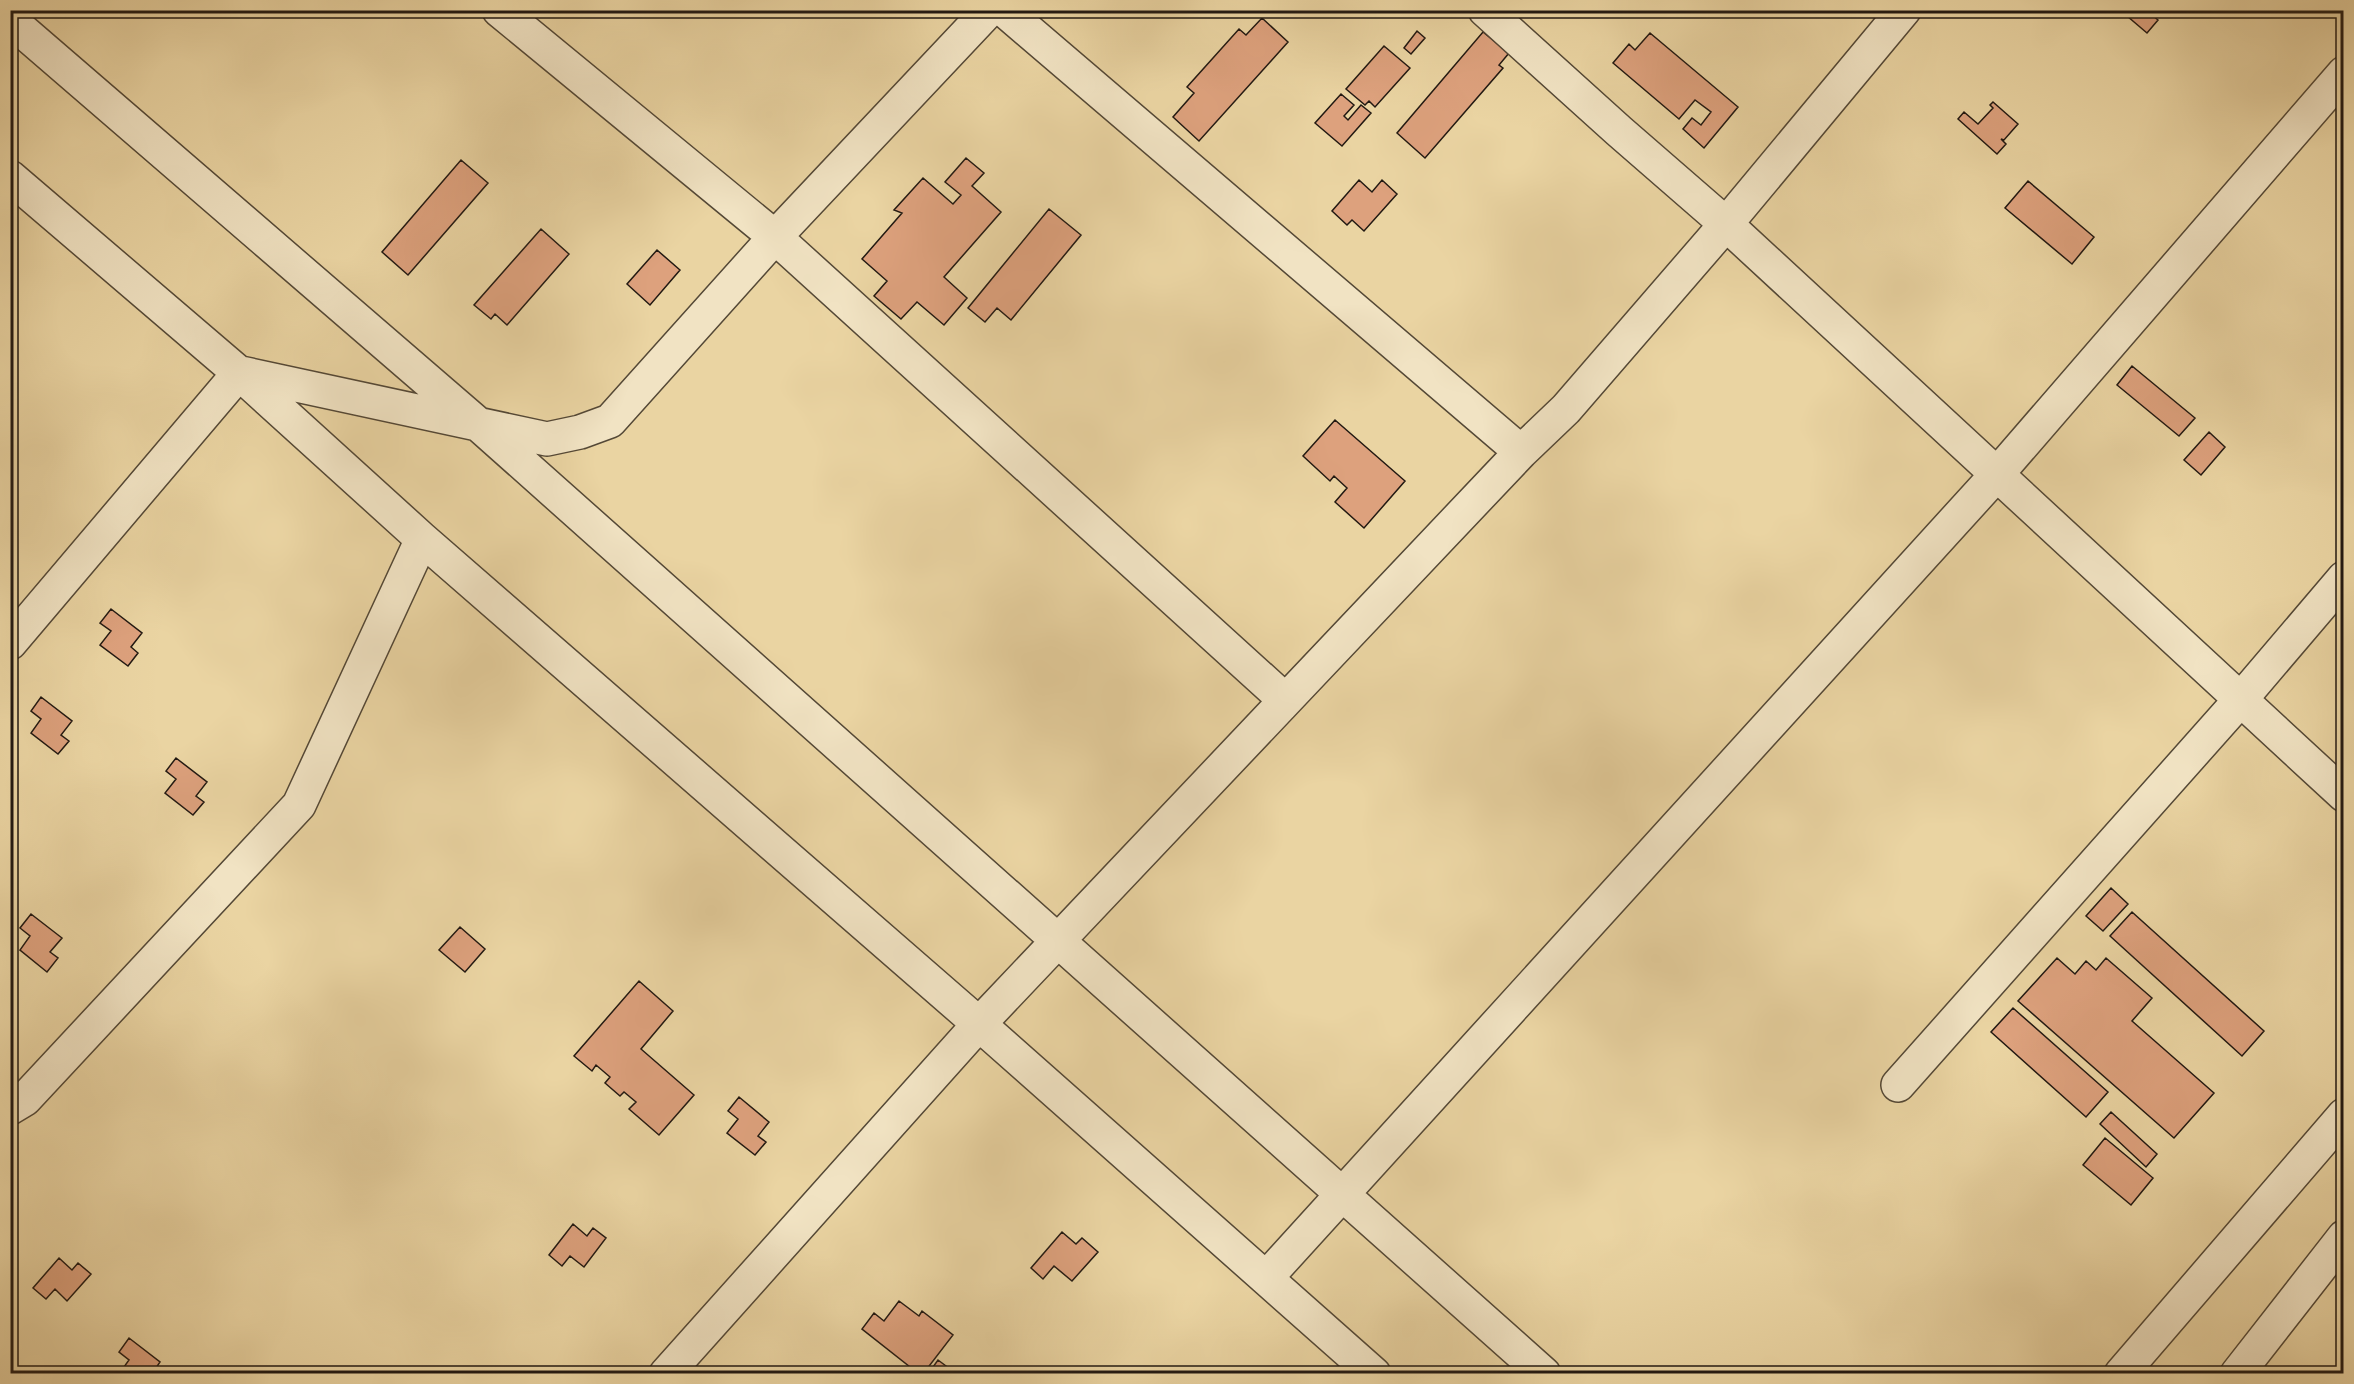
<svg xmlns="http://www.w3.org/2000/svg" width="2354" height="1384" viewBox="0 0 2354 1384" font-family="'Old Standard TT',serif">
	<rect width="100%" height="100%" fill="#ead4a2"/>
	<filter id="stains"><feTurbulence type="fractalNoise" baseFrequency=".00333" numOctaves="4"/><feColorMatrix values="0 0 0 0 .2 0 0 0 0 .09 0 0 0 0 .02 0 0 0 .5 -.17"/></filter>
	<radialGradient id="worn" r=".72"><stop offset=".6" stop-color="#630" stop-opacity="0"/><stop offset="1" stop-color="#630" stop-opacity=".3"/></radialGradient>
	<path fill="#dda17d" stroke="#221912" stroke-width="1.5" d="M 2120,10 L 2146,10 L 2158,20 L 2147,33 Z
		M 1262,18 L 1288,42 L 1199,141 L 1173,117 L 1194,93 L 1187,87 L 1239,29 L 1246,35 Z
		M 1417,31 L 1425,38 L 1411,54 L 1404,48 Z
		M 1483,32 L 1509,53 L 1499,65 L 1503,68 L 1425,158 L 1397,133 Z
		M 1650,33 L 1738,107 L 1704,148 L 1683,129 L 1692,118 L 1701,125 L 1711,112 L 1695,100 L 1679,119 L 1613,63 L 1629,44 L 1635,50 Z
		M 1384,46 L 1410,68 L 1375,107 L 1369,101 L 1365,105 L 1346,89 Z
		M 1341,94 L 1354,105 L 1344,116 L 1348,120 L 1361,105 L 1371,113 L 1342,146 L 1315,123 Z
		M 1993,102 L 2018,124 L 2004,140 L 2001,139 L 2006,144 L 1997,154 L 1958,119 L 1964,112 L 1978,124 L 1993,108 L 1990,105 Z
		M 966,158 L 984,173 L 972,186 L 1001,212 L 944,277 L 967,298 L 944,325 L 917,302 L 901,319 L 874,296 L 887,281 L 862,259 L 902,213 L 894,210 L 923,178 L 953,204 L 961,195 L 945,182 Z
		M 461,160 L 488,183 L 408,275 L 382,252 Z
		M 1359,180 L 1372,192 L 1382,180 L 1397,194 L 1364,231 L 1352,220 L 1347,225 L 1332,211 Z
		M 2028,181 L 2094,237 L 2072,264 L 2005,208 Z
		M 1049,209 L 1081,235 L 1011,320 L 997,308 L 985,322 L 968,308 Z
		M 541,229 L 569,254 L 507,325 L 495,314 L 491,319 L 474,305 Z
		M 657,250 L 680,270 L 650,305 L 627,284 Z
		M 2132,366 L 2195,418 L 2179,436 L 2117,385 Z
		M 1335,420 L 1405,481 L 1364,528 L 1335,502 L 1347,488 L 1334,476 L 1330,481 L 1303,456 Z
		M 2209,432 L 2225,447 L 2201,475 L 2184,460 Z
		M 111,609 L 142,633 L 131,647 L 138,653 L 128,666 L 100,645 L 111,631 L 100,623 Z
		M 41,697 L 72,721 L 61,735 L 69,741 L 58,754 L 31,733 L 41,719 L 31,711 Z
		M 176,758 L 207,782 L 196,796 L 204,802 L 193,815 L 165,793 L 176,779 L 166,771 Z
		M 2111,888 L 2128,904 L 2103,931 L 2086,916 Z
		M 2132,912 L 2264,1031 L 2242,1056 L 2110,936 Z
		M 31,914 L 62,938 L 50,952 L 58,958 L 47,972 L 20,950 L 30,936 L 20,928 Z
		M 460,927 L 485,949 L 465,972 L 439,950 Z
		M 2057,958 L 2075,974 L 2086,961 L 2096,970 L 2106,958 L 2152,998 L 2132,1021 L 2214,1093 L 2174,1138 L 2018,1001 Z
		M 639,981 L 673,1011 L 641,1049 L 694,1095 L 659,1135 L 629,1109 L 636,1102 L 624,1092 L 620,1096 L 605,1083 L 610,1077 L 596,1065 L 592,1071 L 574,1056 Z
		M 2013,1008 L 2108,1092 L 2086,1117 L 1991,1032 Z
		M 739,1097 L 769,1122 L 758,1136 L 766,1142 L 755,1155 L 727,1133 L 738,1119 L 728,1111 Z
		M 2111,1112 L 2157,1154 L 2146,1167 L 2100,1124 Z
		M 2105,1138 L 2153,1178 L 2131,1205 L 2083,1165 Z
		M 573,1224 L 587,1236 L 593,1228 L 606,1238 L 584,1267 L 570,1256 L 562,1266 L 549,1255 Z
		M 1062,1232 L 1076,1244 L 1082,1238 L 1098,1252 L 1072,1281 L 1054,1266 L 1043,1279 L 1031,1268 Z
		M 59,1258 L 72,1270 L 78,1263 L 91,1274 L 67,1301 L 55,1289 L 46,1299 L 33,1288 Z
		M 899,1301 L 919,1316 L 922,1311 L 953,1335 L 923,1374 L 919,1374 L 862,1329 L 874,1313 L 884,1321 Z
		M 129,1338 L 160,1362 L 152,1374 L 119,1374 L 129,1360 L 119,1352 Z
		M 938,1360 L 954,1372 L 953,1374 L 928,1374 Z"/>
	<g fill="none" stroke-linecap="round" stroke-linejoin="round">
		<g stroke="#544836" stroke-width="36">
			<path id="street" d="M 499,10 L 775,237 L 1285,700
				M 1004,10 L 1521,452
				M 1485,10 L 1619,131 L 1726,224 L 2344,795
				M 10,20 L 478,424 L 1544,1374
				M 10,177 L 239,373 L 422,539 L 299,805 L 25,1099 L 10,1108
				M 241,373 L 547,439 L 580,432 L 610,421 L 775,237 L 989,10
				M 422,539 L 979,1024 L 1374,1374
				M 10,643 L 239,373
				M 1898,1085 L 2241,699 L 2344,578
				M 1267,1277 L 1998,473 L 2344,73
				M 666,1374 L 979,1024 L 1521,452 L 1566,409 L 1726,224 L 1904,10
				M 2121,1374 L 2344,1115
				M 2237,1374 L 2344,1237"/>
		</g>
		<use href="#street" stroke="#f1e3c3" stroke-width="33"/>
	</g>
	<rect width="2354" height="1384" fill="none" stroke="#ead4a2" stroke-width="36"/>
	<rect x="12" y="12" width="2330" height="1360" fill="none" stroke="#221912" stroke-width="3"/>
	<rect x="18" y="18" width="2318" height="1348" fill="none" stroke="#221912" stroke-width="1.5"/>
	<rect width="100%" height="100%" filter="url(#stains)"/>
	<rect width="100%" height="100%" fill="url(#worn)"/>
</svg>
